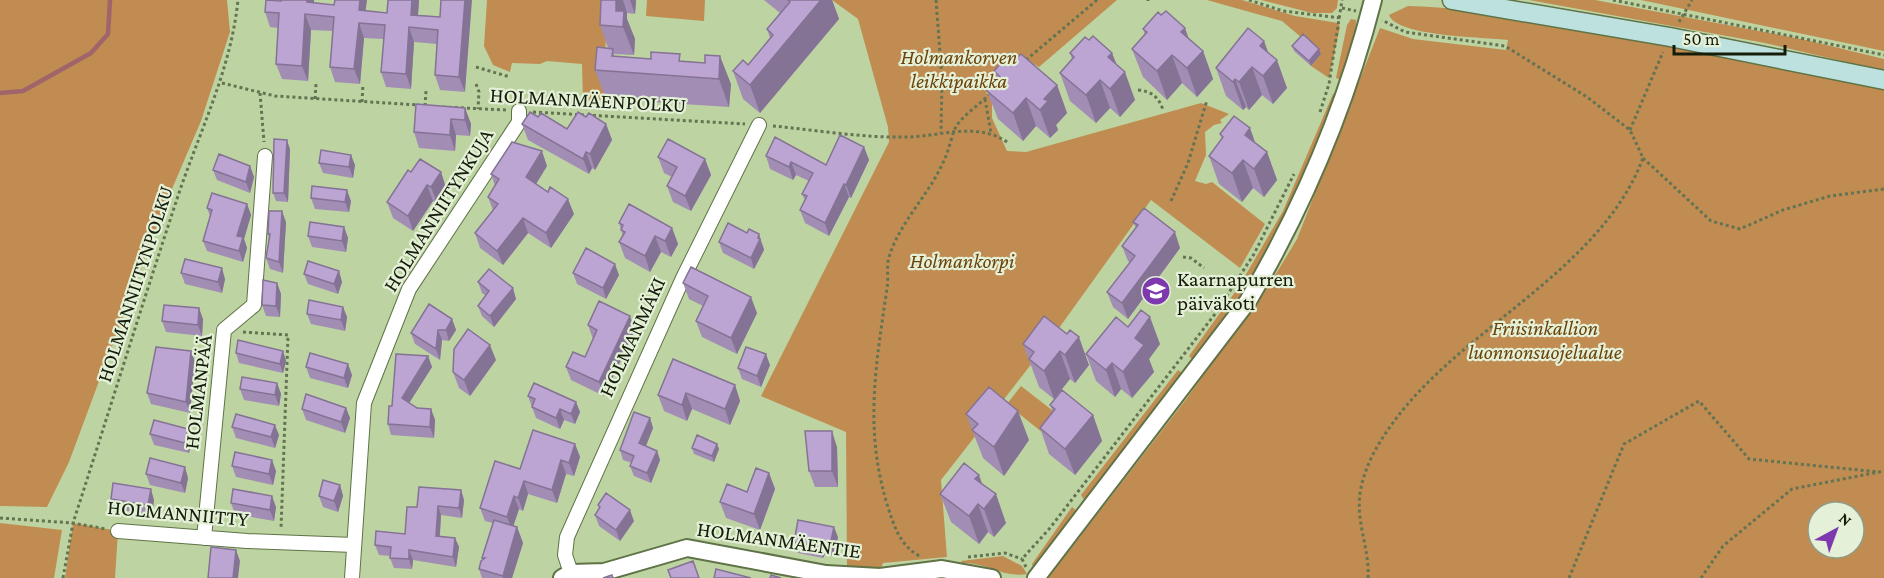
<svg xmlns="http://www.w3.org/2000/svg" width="1884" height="578" viewBox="0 0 1884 578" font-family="'Crimson Pro',serif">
	<rect width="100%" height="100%" fill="#bdd4a2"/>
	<path fill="#c08c51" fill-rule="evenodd" d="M 0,0 L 227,0 L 230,32 L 201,121 L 160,217 L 69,462 L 47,507 L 0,506 Z
		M 487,0 L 607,0 L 604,100 L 583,101 L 582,64 L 547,61 L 540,64 L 512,63 L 510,72 L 493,65 L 484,46 Z
		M 647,0 L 705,0 L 704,21 L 646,16 Z
		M 832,0 L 1117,0 L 1039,67 L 1032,63 L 1009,71 L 986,92 L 992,100 L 992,118 L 1007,151 L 1026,152 L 1201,103 L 1229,114 L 1220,120 L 1222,123 L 1214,125 L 1205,132 L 1206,155 L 1195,181 L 1206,184 L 1212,182 L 1265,224 L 1240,268 L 1151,200 L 1054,335 L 941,480 L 947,557 L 883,563 L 880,571 L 847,569 L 846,432 L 761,396 L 889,142 L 888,127 L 858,19 Z
		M 1207,0 L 1242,0 L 1295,16 L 1338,23 L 1340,27 L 1329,78 L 1311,66 L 1321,54 L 1282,21 Z
		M 1261,0 L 1338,0 L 1337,8 L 1332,13 L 1312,13 Z
		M 1529,0 L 1595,0 L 1806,40 L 1884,59 L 1884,71 L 1765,43 Z
		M 1641,0 L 1884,0 L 1884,51 Z
		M 1408,6 C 1489,8 1568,26 1647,41 C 1727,56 1806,69 1884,90 L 1884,578 L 1048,578 L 1184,402 L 1271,282 L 1297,239 L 1380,28 L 1413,39 L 1506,50 L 1508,40 C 1485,37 1397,37 1389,15 ZM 1818,512 L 1854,512 L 1854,548 L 1818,548 Z
		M 1351,19 L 1356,20 L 1355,40 L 1344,81 L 1336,78 L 1347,25 Z
		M 1333,94 L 1340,96 L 1292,212 L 1244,298 L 1200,356 L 1192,359 L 1189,356 L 1238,288 L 1283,211 Z
		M 1178,370 L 1185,375 L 1088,501 L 1085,501 L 1081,495 Z
		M 1021,386 L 1057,414 L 1043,433 L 1007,404 Z
		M 1072,507 L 1077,511 L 1034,570 L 1032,564 Z
		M 0,523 L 62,530 L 54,578 L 0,578 Z
		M 73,523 L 118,531 L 115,578 L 65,578 Z
		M 1003,556 L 1022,566 L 1027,574 C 1002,578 986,562 962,563 L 961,561 Z"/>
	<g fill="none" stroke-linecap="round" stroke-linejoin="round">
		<path stroke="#a1646a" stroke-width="4.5" d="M 0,93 L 23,91 L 91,53 L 108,34 L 110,0"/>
		<g stroke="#5f7346" stroke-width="16">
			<path id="minor" d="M 118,531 L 247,541 L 354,545
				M 204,538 L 224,330 L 254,305 L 265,156
				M 571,573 L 565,555 L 567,537 L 683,278 L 759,125
				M 352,578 L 364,403 L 409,289 L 519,122 L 519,111"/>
		</g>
		<g stroke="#5f7346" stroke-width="20">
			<path id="tertiary" d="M 562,578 L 571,573 L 604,572 L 687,548 L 826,574 L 880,577 L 942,569 L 992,578
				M 1036,578 L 1248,301 C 1303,207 1346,106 1373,0"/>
		</g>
		<g stroke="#5f7346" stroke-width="21">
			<path id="secondary" d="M 1452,0 L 1670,37 L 1884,80"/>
		</g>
		<path stroke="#647352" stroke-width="3" stroke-dasharray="3 3" stroke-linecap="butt" d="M 936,0 L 942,79 L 941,133
			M 1249,0 L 1283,11 L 1341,18
			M 1613,0 L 1884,55
			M 1148,1 L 1148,0
			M 1342,8 L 1356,11
			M 1679,22 L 1692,0
			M 1026,60 L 1097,0
			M 476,67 L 510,77
			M 222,83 L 275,96 L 419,105
			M 476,84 L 479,92 L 478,109
			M 1138,90 C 1151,91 1159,97 1163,110
			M 260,93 L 264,142
			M 315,99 L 316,84
			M 985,99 L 991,133
			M 362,102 L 363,84
			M 425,106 L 426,91
			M 443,107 L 506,110
			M 533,112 L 745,124
			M 1320,112 L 1329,84 L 1342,0
			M 773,126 C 816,130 862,138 905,137 C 940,137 976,121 1007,142
			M 1630,130 L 1663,52
			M 1643,158 L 1711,221 L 1740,229 L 1783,210 L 1830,196 L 1884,189
			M 1171,201 L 1188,163 L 1207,100
			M 1183,257 L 1191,258 L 1204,268
			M 243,332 L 288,335 L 281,529
			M 0,518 L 73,523 L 106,529
			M 919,556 C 899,544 894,526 887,504 C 864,428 876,365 887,288 C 889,278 886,266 889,257 C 900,221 931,193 945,158 C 949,150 953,130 957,125 C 966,113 980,104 990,94
			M 968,557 L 1005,553 L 1022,559
			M 1026,567 L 1022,559 L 1050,528 L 1215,314 L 1254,254 L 1294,174
			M 63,578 L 73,523 C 109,412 143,301 180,190 C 202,126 231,68 238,0
			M 1368,578 C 1370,548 1354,519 1361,488 C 1366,463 1380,440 1395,420 C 1464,327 1602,269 1643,158 L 1630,130 L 1587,97 L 1505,46 L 1405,32 L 1382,20
			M 1569,578 L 1624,444 L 1699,401 L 1749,459 L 1879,472
			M 1701,578 L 1723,546 L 1792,489 L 1884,471"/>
		<use href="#minor" stroke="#fff" stroke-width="14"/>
		<use href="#tertiary" stroke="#fff" stroke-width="16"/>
		<use href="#secondary" stroke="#bde1df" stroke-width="18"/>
	</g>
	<path fill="#a28db5" d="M 281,0 L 314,0 L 314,3 L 366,11 L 387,13 L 388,0 L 419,0 L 418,15 L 440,17 L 465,92 L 440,90 L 435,75 L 437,44 L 414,42 L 411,89 L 386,87 L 381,72 L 384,39 L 364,38 L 360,84 L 335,82 L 330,67 L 333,31 L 311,30 L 308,81 L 282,79 L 276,64 L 278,28 L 270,27 L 265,12 L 281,1 Z
		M 601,0 L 636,0 L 635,14 L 627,13 L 627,19 L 635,39 L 634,55 L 614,54 L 615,57 L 682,62 L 731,84 L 729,107 L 606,99 L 595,70 L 608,48 L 600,25 Z
		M 764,0 L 832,0 L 839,19 L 760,113 L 743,99 L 733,71 L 748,65 L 770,38 L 767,29 L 780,13 Z
		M 1161,15 L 1203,51 L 1213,79 L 1197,97 L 1182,83 L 1167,100 L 1143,77 L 1132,49 L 1145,35 L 1143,29 Z
		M 1089,40 L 1112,53 L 1117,65 L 1135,100 L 1120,117 L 1110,108 L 1096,123 L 1070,101 L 1060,73 L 1072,59 L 1070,53 Z
		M 1292,46 L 1321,54 L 1311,66 L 1294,51 Z
		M 1268,53 L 1287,88 L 1273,104 L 1262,95 L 1249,110 L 1246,107 L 1243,110 L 1226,96 L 1216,68 Z
		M 1016,59 L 1057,85 L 1067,113 L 1056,125 L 1058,130 L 1050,138 L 1036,126 L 1023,141 L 998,119 L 987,91 L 997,80 L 994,71 Z
		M 465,108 L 471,124 L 470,136 L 456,135 L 455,151 L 419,148 L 414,132 Z
		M 538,117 L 567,129 L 586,117 L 606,124 L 612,140 L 595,170 L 592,168 L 589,174 L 528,140 L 522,124 Z
		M 1220,134 L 1255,143 L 1267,152 L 1277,180 L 1264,197 L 1253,188 L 1242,202 L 1219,184 L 1209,156 L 1222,139 Z
		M 864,147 L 869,160 L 851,198 L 849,197 L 829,236 L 805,223 L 800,210 L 805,200 L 802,194 L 809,181 L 796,175 L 793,180 L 770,169 L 766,156 L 826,165 Z
		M 290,149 L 288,202 L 276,201 L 273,193 Z
		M 658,157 L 705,159 L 711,175 L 691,211 L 673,202 L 667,186 L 672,177 L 664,173 Z
		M 319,163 L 355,165 L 353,178 L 323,173 Z
		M 250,166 L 254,177 L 250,193 L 217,180 L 213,170 Z
		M 547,166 L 536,184 L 574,214 L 551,248 L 528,233 L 503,265 L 480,248 L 475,233 L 493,210 L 488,197 L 495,186 L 491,174 Z
		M 411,172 L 441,172 L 446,188 L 437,203 L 433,201 L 413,231 L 393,218 L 387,202 Z
		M 311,198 L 351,201 L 349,212 L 315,209 Z
		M 247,204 L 251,215 L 244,239 L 247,248 L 243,262 L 207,251 L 203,241 L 210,216 L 207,208 Z
		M 286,222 L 283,273 L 270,269 L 266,258 L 269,238 L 268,234 Z
		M 1133,222 L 1180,248 L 1128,319 L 1113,307 L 1107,292 L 1130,263 L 1128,261 L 1122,246 L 1136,228 Z
		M 619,223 L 672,228 L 678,244 L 671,257 L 661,252 L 650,272 L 625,258 L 619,242 L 623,236 Z
		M 344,227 L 348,238 L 346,252 L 312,247 L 308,236 Z
		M 719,242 L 763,245 L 763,246 L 764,250 L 754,269 L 723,253 Z
		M 339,271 L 342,282 L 338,294 L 308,284 L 304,274 Z
		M 181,273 L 225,279 L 222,293 L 185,284 Z
		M 573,273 L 619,275 L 606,299 L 577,284 Z
		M 478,282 L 516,299 L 494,327 L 482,316 L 478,306 L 486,296 L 482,293 Z
		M 277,283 L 281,294 L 280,317 L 266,316 L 262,305 Z
		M 683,283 L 757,313 L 737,354 L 702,337 L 696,321 L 703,306 L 689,299 Z
		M 343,307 L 347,317 L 345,331 L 311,324 L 307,314 Z
		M 1044,316 L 1089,365 L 1075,383 L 1070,379 L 1054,399 L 1039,387 L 1023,344 Z
		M 203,319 L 202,336 L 166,332 L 162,321 Z
		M 452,319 L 456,330 L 449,341 L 442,340 L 440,360 L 415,344 L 411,333 Z
		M 588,325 L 635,330 L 604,396 L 571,380 L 566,367 L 585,357 L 593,339 Z
		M 1128,327 L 1160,344 L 1149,359 L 1154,372 L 1132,398 L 1121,389 L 1115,397 L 1096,381 L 1086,354 Z
		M 283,351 L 286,361 L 283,373 L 239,363 L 236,353 Z
		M 428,356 L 432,367 L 409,403 L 417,408 L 431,409 L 435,420 L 434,438 L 391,435 L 388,424 L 392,406 Z
		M 496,360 L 470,396 L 459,388 L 453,372 Z
		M 195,362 L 190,413 L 151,404 L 147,393 Z
		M 770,365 L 761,387 L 742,379 L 738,368 Z
		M 306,367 L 352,375 L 348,388 L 310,378 Z
		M 277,383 L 281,394 L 279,406 L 244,400 L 240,389 Z
		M 735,385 L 740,401 L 730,425 L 692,409 L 687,421 L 664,411 L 658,395 Z
		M 528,396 L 576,402 L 580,412 L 575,424 L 564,420 L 560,429 L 536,418 Z
		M 1050,405 L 1093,415 L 1102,441 L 1075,475 L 1049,454 L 1040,428 L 1053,412 Z
		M 346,408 L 350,418 L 345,433 L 306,420 L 302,409 Z
		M 966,414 L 1029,440 L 1004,476 L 983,458 Z
		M 650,418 L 653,428 L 646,446 L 657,451 L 660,460 L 651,483 L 634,476 L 630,466 L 632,463 L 623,460 L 620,450 Z
		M 232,427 L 279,435 L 275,448 L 236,438 Z
		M 188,429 L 192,439 L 189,453 L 154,445 L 150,434 Z
		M 575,444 L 580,457 L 574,476 L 566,474 L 557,503 L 528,494 L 523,511 L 519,509 L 513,526 L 517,527 L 523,543 L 512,578 L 482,578 L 479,569 L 483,560 L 482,558 L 493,523 L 485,521 L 480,508 L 520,469 Z
		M 717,444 L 719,449 L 714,462 L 694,454 L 692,448 Z
		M 837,447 L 838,487 L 815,487 L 809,471 Z
		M 232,466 L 276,471 L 273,485 L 236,477 Z
		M 769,473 L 775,489 L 760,530 L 726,518 L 720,502 L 747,492 Z
		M 146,474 L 188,478 L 185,493 L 150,485 Z
		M 982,484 L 1006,523 L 994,537 L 988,532 L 979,544 L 951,522 L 940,494 Z
		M 340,485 L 343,496 L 338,512 L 323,507 L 319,496 Z
		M 461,490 L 464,500 L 462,518 L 441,515 L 440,536 L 455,538 L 459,547 L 456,567 L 413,560 L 412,569 L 394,568 L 390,558 L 391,556 L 379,555 L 375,545 L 405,534 L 417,507 Z
		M 111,499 L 154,500 L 152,515 L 115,509 Z
		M 231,503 L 276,507 L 274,521 L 235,514 Z
		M 598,505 L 634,521 L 620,541 L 599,526 L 595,515 L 599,509 Z
		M 838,537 L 834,556 L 825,554 L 823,558 L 798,553 L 794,542 Z"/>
	<path fill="#847394" d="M 307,0 L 314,0 L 313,15 L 307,2 Z
		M 360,0 L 367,0 L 364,23 L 359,10 Z
		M 412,0 L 419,0 L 417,28 L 411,15 Z
		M 465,0 L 472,0 L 465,92 L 459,77 Z
		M 616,0 L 623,0 L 627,13 L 627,19 L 635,39 L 634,55 L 623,27 L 616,11 Z
		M 630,0 L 636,0 L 635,14 Z
		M 821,0 L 832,0 L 839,19 L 760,113 L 750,85 Z
		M 305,14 L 311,30 L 308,81 L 302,66 Z
		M 359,23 L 364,38 L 360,84 L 354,69 Z
		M 409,27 L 414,42 L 411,89 L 406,74 Z
		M 1185,28 L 1195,56 L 1181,32 Z
		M 1264,41 L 1273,65 L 1277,60 L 1287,88 L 1273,104 L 1263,76 L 1260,46 Z
		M 1319,49 L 1321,54 L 1311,66 L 1309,61 Z
		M 1203,51 L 1213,79 L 1197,97 L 1187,68 Z
		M 1112,53 L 1121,77 L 1125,72 L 1135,100 L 1120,117 L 1110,89 L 1108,57 Z
		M 1172,55 L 1182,83 L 1167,100 L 1157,71 Z
		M 720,56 L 731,84 L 729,107 L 719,79 Z
		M 1252,67 L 1262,95 L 1249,110 L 1239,82 Z
		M 1235,79 L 1246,107 L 1243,110 L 1233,82 Z
		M 1100,80 L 1110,108 L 1096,123 L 1086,95 Z
		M 1057,85 L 1067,113 L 1056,125 L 1058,130 L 1050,138 L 1040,110 L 1044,99 Z
		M 1026,98 L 1036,126 L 1023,141 L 1013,113 Z
		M 465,108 L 471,124 L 470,136 L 465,120 Z
		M 451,119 L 456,135 L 455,151 L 450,135 Z
		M 606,124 L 612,140 L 595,170 L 590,154 Z
		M 1250,128 L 1260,156 L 1245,135 Z
		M 287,140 L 290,149 L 288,202 L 284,193 Z
		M 864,147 L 869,160 L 851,198 L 846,185 Z
		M 542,151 L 547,166 L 531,192 L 526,177 Z
		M 586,152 L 592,168 L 589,174 L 583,159 Z
		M 1267,152 L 1277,180 L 1264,197 L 1254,169 Z
		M 351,155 L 355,165 L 353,178 L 349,167 Z
		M 705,159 L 711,175 L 691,211 L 685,196 Z
		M 1243,160 L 1253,188 L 1242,202 L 1232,173 Z
		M 791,162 L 796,175 L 793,180 L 789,167 Z
		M 250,166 L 254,177 L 250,193 L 246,182 Z
		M 441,172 L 446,188 L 437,203 L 431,187 Z
		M 844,184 L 849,197 L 829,236 L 825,223 Z
		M 427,185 L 433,201 L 413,231 L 408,216 Z
		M 347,190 L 351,201 L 349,212 L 345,202 Z
		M 568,199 L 574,214 L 551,248 L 546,233 Z
		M 247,204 L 251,215 L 244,239 L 247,248 L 243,262 L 239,251 L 237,236 Z
		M 282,211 L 286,222 L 283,273 L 279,262 Z
		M 523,218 L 528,233 L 503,265 L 497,251 Z
		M 344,227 L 348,238 L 346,252 L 342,241 Z
		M 672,228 L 678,244 L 671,257 L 665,241 Z
		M 1175,232 L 1180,248 L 1128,319 L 1122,303 Z
		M 759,234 L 764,250 L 754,269 L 751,258 Z
		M 655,236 L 661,252 L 650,272 L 645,256 Z
		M 615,264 L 619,275 L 606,299 L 603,288 Z
		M 222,268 L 225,279 L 222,293 L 218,282 Z
		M 339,271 L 342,282 L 338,294 L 334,284 Z
		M 277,283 L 281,294 L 280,317 L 276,306 Z
		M 513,288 L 516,299 L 494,327 L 490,316 Z
		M 751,297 L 757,313 L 737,354 L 731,338 Z
		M 343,307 L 347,317 L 345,331 L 341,320 Z
		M 199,308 L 203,319 L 202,336 L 198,325 Z
		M 630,316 L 635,330 L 604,396 L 599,382 Z
		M 1150,317 L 1160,344 L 1149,359 L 1154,372 L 1132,398 L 1123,372 L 1135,338 Z
		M 452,319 L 456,330 L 449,341 L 446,330 Z
		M 438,330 L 442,340 L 440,360 L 436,349 Z
		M 1079,337 L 1089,365 L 1075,383 L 1065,355 Z
		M 490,345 L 496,360 L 470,396 L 464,380 Z
		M 191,351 L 195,362 L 190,413 L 186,402 Z
		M 283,351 L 286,361 L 283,373 L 280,364 Z
		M 1060,351 L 1070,379 L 1054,399 L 1044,371 Z
		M 766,354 L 770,365 L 761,387 L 757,376 Z
		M 428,356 L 432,367 L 406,408 L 402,398 Z
		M 1112,363 L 1121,389 L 1115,397 L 1106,370 Z
		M 348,364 L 352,375 L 348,388 L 344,378 Z
		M 277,383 L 281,394 L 279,406 L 275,395 Z
		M 735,385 L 740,401 L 730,425 L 725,409 Z
		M 686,393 L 692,409 L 687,421 L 682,405 Z
		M 576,402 L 580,412 L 575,424 L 571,414 Z
		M 346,408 L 350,418 L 345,433 L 341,422 Z
		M 431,409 L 435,420 L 434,438 L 430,427 Z
		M 560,409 L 564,420 L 560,429 L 556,418 Z
		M 1018,411 L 1029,440 L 1004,476 L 994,447 Z
		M 1093,415 L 1102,441 L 1075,475 L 1065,449 Z
		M 650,418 L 653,428 L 643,453 L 639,443 Z
		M 275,425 L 279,435 L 275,448 L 271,437 Z
		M 188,429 L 192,439 L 189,453 L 185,443 Z
		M 832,431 L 837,447 L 838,487 L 832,471 Z
		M 575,444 L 580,457 L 574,476 L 569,463 Z
		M 717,444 L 719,449 L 714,462 L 712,456 Z
		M 657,451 L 660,460 L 651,483 L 647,473 Z
		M 272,460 L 276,471 L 273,485 L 269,474 Z
		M 561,460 L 566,474 L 557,503 L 552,490 Z
		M 185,467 L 188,478 L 185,493 L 181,483 Z
		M 769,473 L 775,489 L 760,530 L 754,514 Z
		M 979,475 L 989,503 L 975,479 Z
		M 524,481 L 528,494 L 523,511 L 518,498 Z
		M 340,485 L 343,496 L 338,512 L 334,501 Z
		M 151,489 L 154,500 L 152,515 L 148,505 Z
		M 461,490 L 464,500 L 462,518 L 459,508 Z
		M 996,494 L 1006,523 L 994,537 L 984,509 Z
		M 272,496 L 276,507 L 274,521 L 270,510 Z
		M 514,496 L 519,509 L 512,530 L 507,517 Z
		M 978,504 L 988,532 L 979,544 L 969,516 Z
		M 438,506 L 441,515 L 439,545 L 436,536 Z
		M 630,510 L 634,521 L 620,541 L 616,530 Z
		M 517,527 L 523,543 L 512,578 L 503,578 L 503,576 Z
		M 834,527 L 838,537 L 834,556 L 830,545 Z
		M 455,538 L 459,547 L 456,567 L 453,557 Z
		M 821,543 L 825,554 L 823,558 L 819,547 Z
		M 236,550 L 240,561 L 238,578 L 233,578 Z
		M 409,550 L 413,560 L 412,569 L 409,559 Z"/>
	<path fill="#bca4d3" stroke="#847394" stroke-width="1.5" d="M 266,0 L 281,1 L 281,0 L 307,0 L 307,2 L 334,5 L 335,0 L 360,0 L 359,10 L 387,13 L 388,0 L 412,0 L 411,15 L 440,17 L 441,0 L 465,0 L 459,77 L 435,75 L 438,30 L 409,27 L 406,74 L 381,72 L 385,25 L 359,23 L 354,69 L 330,67 L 334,17 L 305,14 L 302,66 L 276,64 L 279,13 L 265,12 Z
		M 601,0 L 616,0 L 616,11 L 624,11 L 623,27 L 600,25 Z
		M 788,0 L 821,0 L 750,85 L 733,71 L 743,60 L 748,65 L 773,35 L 767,29 L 790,2 Z
		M 1166,11 L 1185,28 L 1181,32 L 1203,51 L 1187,68 L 1172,55 L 1157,71 L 1132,49 L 1147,32 L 1143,29 L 1158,12 L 1161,15 Z
		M 1248,28 L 1264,41 L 1260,46 L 1277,60 L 1263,76 L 1252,67 L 1239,82 L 1235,79 L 1233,82 L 1216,68 Z
		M 1303,34 L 1319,49 L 1309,61 L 1292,46 Z
		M 1093,36 L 1112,53 L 1108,57 L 1125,72 L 1110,89 L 1100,80 L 1086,95 L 1060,73 L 1074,57 L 1070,53 L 1085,37 L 1089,40 Z
		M 597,47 L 613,49 L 612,56 L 651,59 L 651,52 L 680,54 L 679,61 L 705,63 L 705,55 L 720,56 L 719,79 L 595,70 Z
		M 1009,53 L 1016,59 L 1021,54 L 1057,85 L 1044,99 L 1048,101 L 1040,110 L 1026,98 L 1013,113 L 987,91 L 1000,77 L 994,71 Z
		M 416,104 L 465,108 L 465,120 L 451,119 L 450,135 L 414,132 Z
		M 530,112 L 538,117 L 541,113 L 567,129 L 578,112 L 586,117 L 589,113 L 606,124 L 590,154 L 586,152 L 583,159 L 522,124 Z
		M 1234,116 L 1250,128 L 1245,135 L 1267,152 L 1254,169 L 1243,160 L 1232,173 L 1209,156 L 1223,137 L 1220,134 Z
		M 840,135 L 864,147 L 846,185 L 844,184 L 825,223 L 800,210 L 807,196 L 802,194 L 813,173 L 791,162 L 789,167 L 766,156 L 775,137 L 826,165 Z
		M 274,139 L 287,140 L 284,193 L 273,193 Z
		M 668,139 L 705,159 L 685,196 L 667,186 L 677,167 L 658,157 Z
		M 512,142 L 542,151 L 526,177 L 548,192 L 550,187 L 568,199 L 546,233 L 523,218 L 497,251 L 475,233 L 498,204 L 488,197 L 499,179 L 491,174 Z
		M 321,150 L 351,155 L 349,167 L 319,163 Z
		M 219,154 L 250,166 L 246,182 L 213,170 Z
		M 420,159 L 441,172 L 431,187 L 427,185 L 408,216 L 387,202 L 408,170 L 411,172 Z
		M 312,186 L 347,190 L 345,202 L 311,198 Z
		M 212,193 L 247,204 L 237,236 L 243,237 L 239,251 L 203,241 L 212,210 L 207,208 Z
		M 629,204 L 672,228 L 665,241 L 655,236 L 645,256 L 619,242 L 625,232 L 621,230 L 623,225 L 619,223 Z
		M 1144,208 L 1175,232 L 1122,303 L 1107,292 L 1135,256 L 1122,246 L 1138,225 L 1133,222 Z
		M 269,211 L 282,211 L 279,262 L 266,258 L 270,234 L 268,234 Z
		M 310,222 L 344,227 L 342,241 L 308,236 Z
		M 728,223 L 747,233 L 749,229 L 759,234 L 758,238 L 760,239 L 751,258 L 719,242 Z
		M 586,248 L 615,264 L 603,288 L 573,273 Z
		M 185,259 L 222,268 L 218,282 L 181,273 Z
		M 308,261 L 339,271 L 334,284 L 304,274 Z
		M 691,267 L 751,297 L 731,338 L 696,321 L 708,296 L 683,283 Z
		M 489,269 L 513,288 L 490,316 L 478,306 L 489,291 L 478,282 Z
		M 263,280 L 277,283 L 276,306 L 262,305 Z
		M 309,300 L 343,307 L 341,320 L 307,314 Z
		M 599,301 L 630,316 L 599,382 L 566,367 L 573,352 L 585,357 L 597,330 L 588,325 Z
		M 429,304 L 452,319 L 446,330 L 438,330 L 436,349 L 411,333 Z
		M 164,305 L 199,308 L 198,325 L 162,321 Z
		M 1141,310 L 1150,317 L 1135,338 L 1144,345 L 1123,372 L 1112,363 L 1106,370 L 1086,354 L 1116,317 L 1128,327 Z
		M 1044,316 L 1067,334 L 1070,330 L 1079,337 L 1065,355 L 1060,351 L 1044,371 L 1029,359 L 1034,352 L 1023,344 Z
		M 468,329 L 490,345 L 464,380 L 453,372 L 454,349 Z
		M 238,340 L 283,351 L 280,364 L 236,353 Z
		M 156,347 L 191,351 L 186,402 L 147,393 Z
		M 746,347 L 766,354 L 757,376 L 738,368 Z
		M 310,353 L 348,364 L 344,378 L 306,367 Z
		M 396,354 L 428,356 L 402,398 L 417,408 L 431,409 L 430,427 L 388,424 L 389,406 L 392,406 Z
		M 673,359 L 735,385 L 725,409 L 686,393 L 682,405 L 658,395 Z
		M 242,377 L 277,383 L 275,395 L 240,389 Z
		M 534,383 L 576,402 L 571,414 L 560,409 L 556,418 L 532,407 L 535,399 L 528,396 Z
		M 989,387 L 1018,411 L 994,447 L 972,430 L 978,424 L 966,414 Z
		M 1062,390 L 1093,415 L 1065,449 L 1040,428 L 1055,409 L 1050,405 Z
		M 306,394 L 346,408 L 341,422 L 302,409 Z
		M 634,412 L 650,418 L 639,443 L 657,451 L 647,473 L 630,466 L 634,456 L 620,450 Z
		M 236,414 L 275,425 L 271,437 L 232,427 Z
		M 154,420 L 188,429 L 185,443 L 150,434 Z
		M 533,430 L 575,444 L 569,463 L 561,460 L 552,490 L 524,481 L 518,498 L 514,496 L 507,517 L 480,508 L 495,461 L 520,469 Z
		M 805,431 L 832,431 L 832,471 L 809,471 Z
		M 697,435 L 717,444 L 712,456 L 692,448 Z
		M 235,452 L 272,460 L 269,474 L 232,466 Z
		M 150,458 L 185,467 L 181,483 L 146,474 Z
		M 964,463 L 979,475 L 975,479 L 996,494 L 984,509 L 978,504 L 969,516 L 940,494 Z
		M 756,468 L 769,473 L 754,514 L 720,502 L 727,484 L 747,492 Z
		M 323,480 L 340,485 L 334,501 L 319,496 Z
		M 113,483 L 151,489 L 148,505 L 111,499 Z
		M 419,487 L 461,490 L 459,508 L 438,506 L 436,536 L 455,538 L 453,557 L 409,550 L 409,559 L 390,558 L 391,547 L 375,545 L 376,531 L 405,534 L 407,507 L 417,507 Z
		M 233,489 L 272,496 L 270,510 L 231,503 Z
		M 606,493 L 630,510 L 616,530 L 595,515 L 600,507 L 598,505 Z
		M 494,520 L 517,527 L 503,576 L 479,569 L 481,561 L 485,558 L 482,558 Z
		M 798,520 L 834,527 L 830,545 L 821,543 L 819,547 L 794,542 Z
		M 211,547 L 236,550 L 233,578 L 208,578 Z
		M 693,561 L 699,578 L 671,578 L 668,570 Z
		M 716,569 L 751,578 L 714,578 Z
		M 612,575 L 613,578 L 603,578 Z
		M 771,575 L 781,578 L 770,578 Z"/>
	<defs>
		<g id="school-disc" transform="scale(1.5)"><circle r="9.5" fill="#7d39ad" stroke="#e4f0d7"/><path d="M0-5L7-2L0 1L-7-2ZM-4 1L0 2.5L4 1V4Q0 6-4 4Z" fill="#fff"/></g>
	</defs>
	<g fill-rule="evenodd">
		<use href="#school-disc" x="1156" y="291"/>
	</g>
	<g text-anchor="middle" stroke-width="4.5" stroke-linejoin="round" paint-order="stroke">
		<g font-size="21" font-style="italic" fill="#6b4209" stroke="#e4f0d7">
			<text x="959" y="64">Holmankorven<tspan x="959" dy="24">leikkipaikka</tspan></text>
			<text x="962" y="268">Holmankorpi</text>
			<text x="1545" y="335">Friisinkallion<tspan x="1545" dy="24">luonnonsuojelualue</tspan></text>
		</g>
		<g font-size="21" fill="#151d0a" stroke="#e4f0d7">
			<text transform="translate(588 100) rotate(3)" y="7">HOLMANMÄENPOLKU</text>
			<text transform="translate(438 210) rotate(-58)" y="7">HOLMANNIITYNKUJA</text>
			<text transform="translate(135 284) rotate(-72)" y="7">HOLMANNIITYNPOLKU</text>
			<text transform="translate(632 337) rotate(-65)" y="7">HOLMANMÄKI</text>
			<text transform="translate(198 392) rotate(-83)" y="7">HOLMANPÄÄ</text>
			<text transform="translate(178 513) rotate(5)" y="7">HOLMANNIITTY</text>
			<text transform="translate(779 540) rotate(8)" y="7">HOLMANMÄENTIE</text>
		</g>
		<g font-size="21" fill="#151d0a" stroke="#e4f0d7" text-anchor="start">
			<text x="1177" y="286">Kaarnapurren<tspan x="1177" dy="24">päiväkoti</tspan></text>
		</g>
	</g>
	<g transform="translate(1836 530) rotate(41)"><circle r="28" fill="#e4f0d7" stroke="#919c85" stroke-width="1.5"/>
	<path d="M0-4.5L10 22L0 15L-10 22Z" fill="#7d39ad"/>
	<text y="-9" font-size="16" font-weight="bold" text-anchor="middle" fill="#151d0a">N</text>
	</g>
	<path d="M1674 45v9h111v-9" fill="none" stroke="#151d0a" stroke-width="3"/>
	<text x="1683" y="45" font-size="18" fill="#151d0a" stroke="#e4f0d7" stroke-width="4.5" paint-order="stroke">50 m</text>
</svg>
